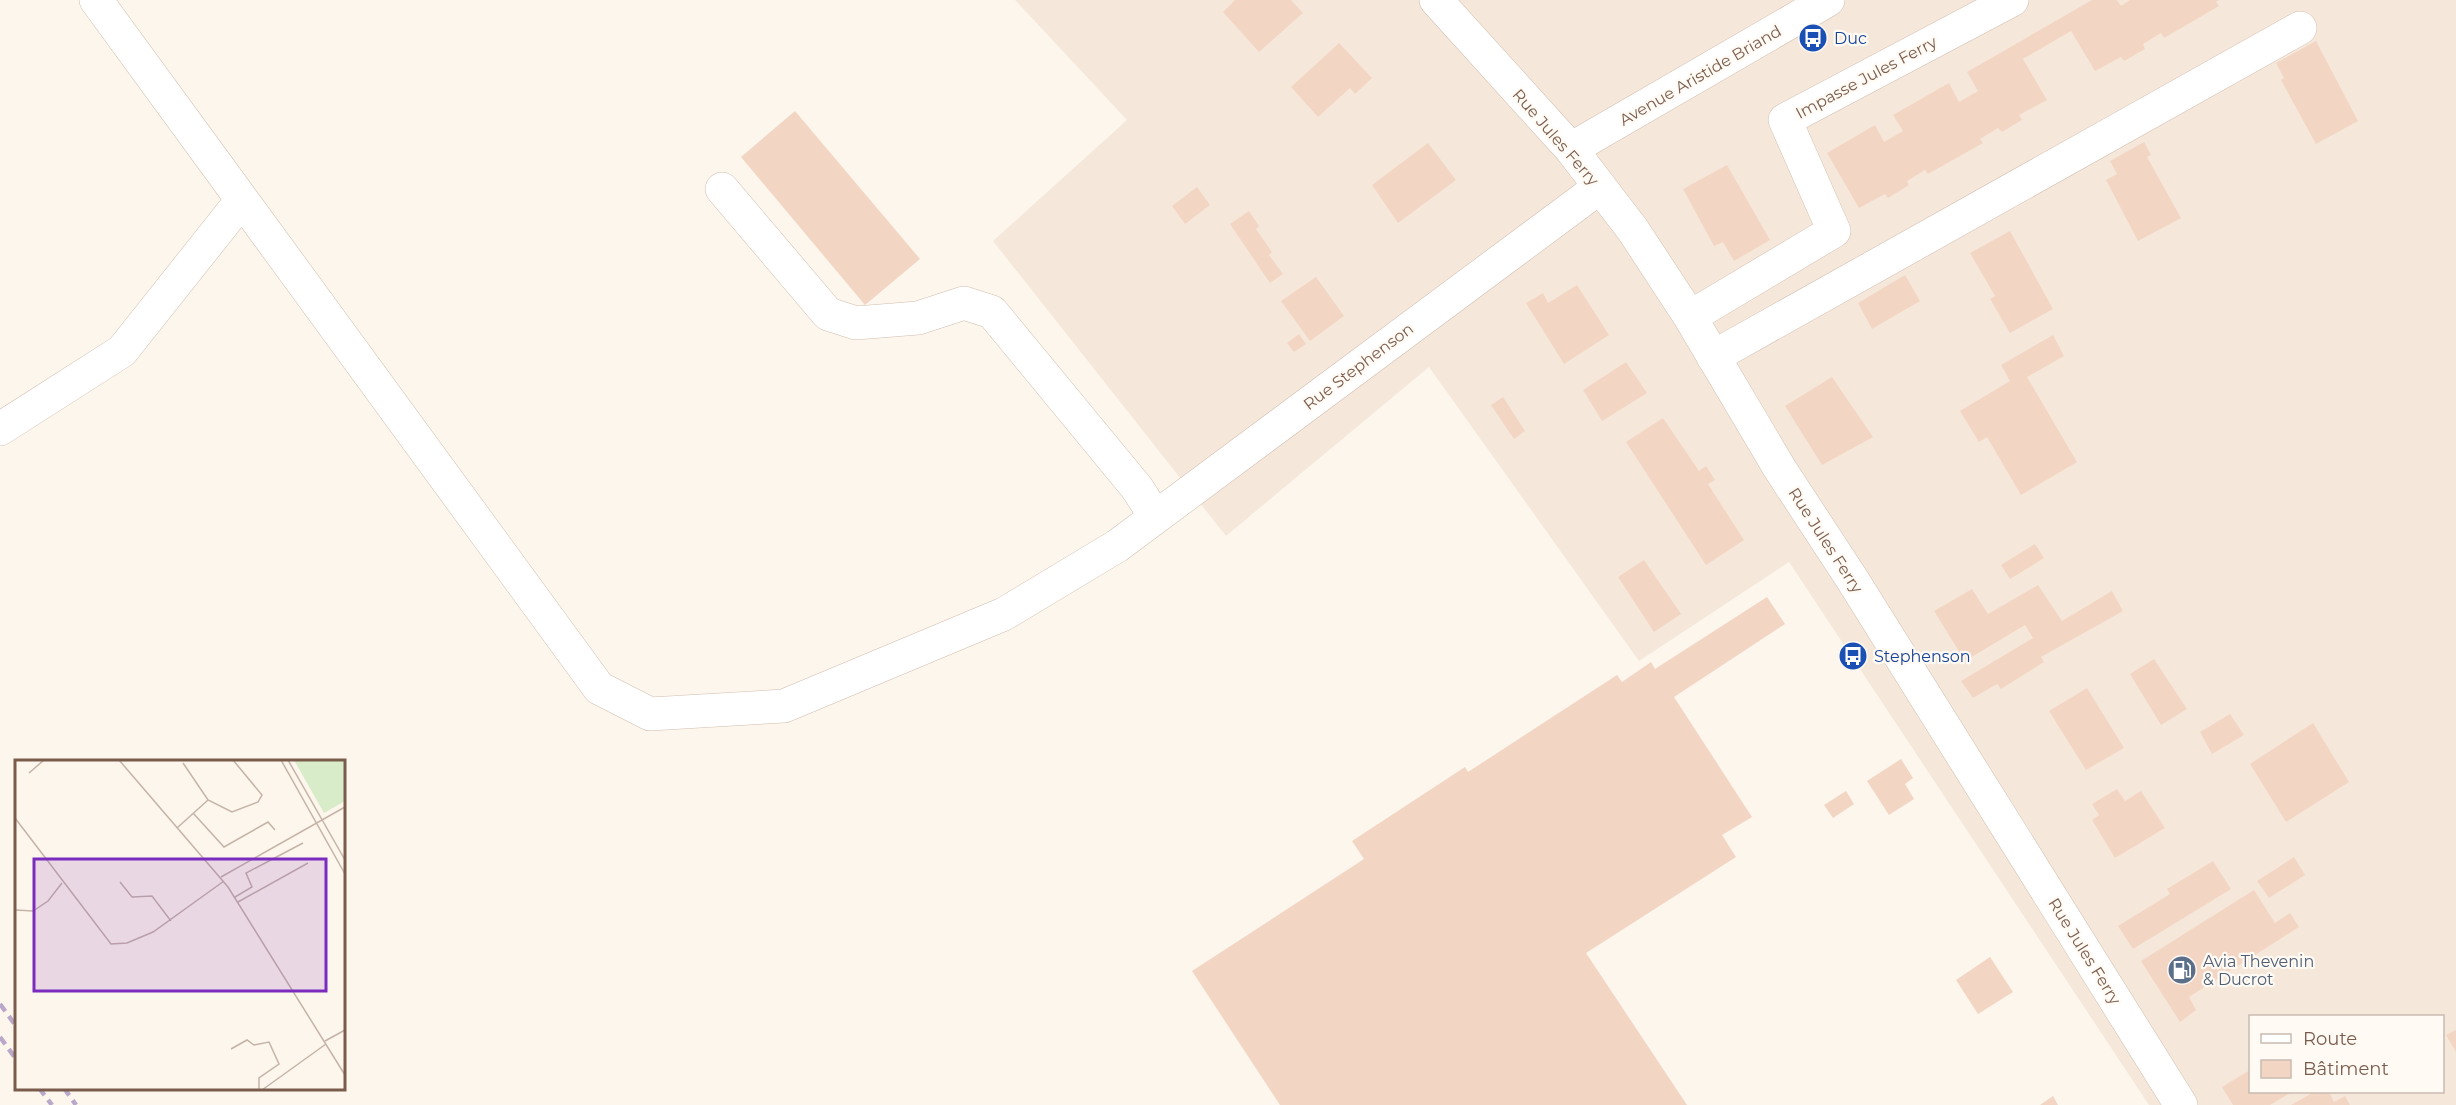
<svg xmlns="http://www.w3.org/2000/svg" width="2456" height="1105" viewBox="0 0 2456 1105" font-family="Montserrat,sans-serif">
	<rect width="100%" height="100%" fill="#fdf6ec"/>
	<path fill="#f5e8da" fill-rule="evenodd" d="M 1015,0 L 2456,0 L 2456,1105 L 2149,1105 L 1789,562 L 1639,661 L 1429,367 L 1226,536 L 993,241 L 1127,120 ZM 2250,1016 L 2442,1016 L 2442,1092 L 2250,1092 Z"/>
	<path fill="#f3d5c3" d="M 1235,0 L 1291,0 L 1303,13 L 1259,52 L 1223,12 Z
		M 2092,0 L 2117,0 L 2121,6 L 2130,0 L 2219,0 L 2216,2 L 2219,6 L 2164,38 L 2161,33 L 2143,44 L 2145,49 L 2124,61 L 2121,57 L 2095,71 L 2071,31 L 2023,59 L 2047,100 L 2019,115 L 2022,120 L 2002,132 L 1998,128 L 1980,139 L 1983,143 L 1928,174 L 1925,170 L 1907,181 L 1909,185 L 1888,198 L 1885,194 L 1859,208 L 1827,153 L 1875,125 L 1884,142 L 1903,131 L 1893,115 L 1949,83 L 1959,102 L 1978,91 L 1967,72 Z
		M 2316,41 L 2358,121 L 2316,144 L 2281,80 L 2284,78 L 2276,63 Z
		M 1339,43 L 1372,78 L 1355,94 L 1350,88 L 1318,117 L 1291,87 Z
		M 795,111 L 920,259 L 865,305 L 741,157 Z
		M 2144,142 L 2151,155 L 2147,157 L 2181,218 L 2138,241 L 2106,180 L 2117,174 L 2110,161 Z
		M 1428,143 L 1456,180 L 1398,223 L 1372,185 Z
		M 1727,165 L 1770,240 L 1734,261 L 1723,242 L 1714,246 L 1683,189 Z
		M 1197,187 L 1210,205 L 1185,224 L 1172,206 Z
		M 1249,211 L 1259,226 L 1256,229 L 1272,252 L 1269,255 L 1283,274 L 1270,283 L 1230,224 Z
		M 2010,231 L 2053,309 L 2010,333 L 1990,299 L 1995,296 L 1970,253 Z
		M 1905,275 L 1920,301 L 1872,329 L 1858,303 Z
		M 1316,277 L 1344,316 L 1310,341 L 1281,301 Z
		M 1577,285 L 1609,335 L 1564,364 L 1526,303 L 1543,293 L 1548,303 Z
		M 1299,334 L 1306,344 L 1294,352 L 1287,343 Z
		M 2053,335 L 2064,356 L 2027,377 L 2077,462 L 2021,495 L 1987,437 L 1979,442 L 1960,411 L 2010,381 L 2001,365 Z
		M 1626,362 L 1647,393 L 1602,421 L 1583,390 Z
		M 1832,377 L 1873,437 L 1822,465 L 1785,406 Z
		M 1503,397 L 1525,431 L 1514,439 L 1491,405 Z
		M 1663,418 L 1699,471 L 1706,466 L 1715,480 L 1708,484 L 1744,540 L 1706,565 L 1626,442 Z
		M 2035,544 L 2044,558 L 2010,579 L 2001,565 Z
		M 1644,560 L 1681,614 L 1654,632 L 1618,577 Z
		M 2038,585 L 2062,621 L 2112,591 L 2123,611 L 2041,657 L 2044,662 L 2001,689 L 1997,684 L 1973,698 L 1961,681 L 2033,638 L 2025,625 L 1965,661 L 1934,611 L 1972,589 L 1988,614 Z
		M 1767,597 L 1785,624 L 1674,697 L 1752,817 L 1722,835 L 1736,857 L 1586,953 L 1687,1105 L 1280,1105 L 1192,971 L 1364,859 L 1352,841 L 1465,767 L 1468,772 L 1617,675 L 1622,682 L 1651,662 L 1655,669 Z
		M 2154,659 L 2187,709 L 2161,725 L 2130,674 Z
		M 2087,688 L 2124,748 L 2086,770 L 2049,711 Z
		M 2230,714 L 2244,735 L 2212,754 L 2200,732 Z
		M 2313,723 L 2349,782 L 2286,822 L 2250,764 Z
		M 1901,759 L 1913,778 L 1905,784 L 1914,799 L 1889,815 L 1867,781 Z
		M 2117,789 L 2125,801 L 2141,791 L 2165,828 L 2115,858 L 2092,820 L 2099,815 L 2092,804 Z
		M 1846,791 L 1854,804 L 1833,818 L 1824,805 Z
		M 2294,857 L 2305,875 L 2269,898 L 2257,881 Z
		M 2213,861 L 2231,889 L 2133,949 L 2118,926 L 2170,894 L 2167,889 Z
		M 2254,890 L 2275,923 L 2290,913 L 2299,927 L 2189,997 L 2196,1010 L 2180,1022 L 2141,961 Z
		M 1990,957 L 2013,992 L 1978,1014 L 1956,980 Z
		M 2456,1030 L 2456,1052 L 2446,1035 Z
		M 2250,1070 L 2250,1092 L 2292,1092 L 2270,1105 L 2233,1105 L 2222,1087 Z
		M 2314,1092 L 2329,1092 L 2334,1102 L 2345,1096 L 2350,1105 L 2291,1105 Z
		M 2053,1096 L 2058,1105 L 2040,1105 Z"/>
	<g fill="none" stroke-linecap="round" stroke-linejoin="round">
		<g stroke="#d1beb0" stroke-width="34">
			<path id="minor" d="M 96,0 L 599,688 L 650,714 L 784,706 L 1004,614 L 1117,546 L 1600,187
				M 1436,0 L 1571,149 L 1633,230 L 1690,317 L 1780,469 L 1852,579 L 2181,1105
				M 1571,149 L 1828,0
				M 722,189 L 828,314 L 856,323 L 918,318 L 964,303 L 992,312 L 1137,488 L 1155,516
				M 1690,317 L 1834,231 L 1785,120 L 2012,0
				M 1713,357 L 2300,28
				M 0,429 L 122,351 L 242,200"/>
		</g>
		<use href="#minor" stroke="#fff" stroke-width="33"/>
		<path stroke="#b9a8c9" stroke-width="4.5" stroke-dasharray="9 6" stroke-linecap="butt" d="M 0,1004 L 16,1026
			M 0,1037 L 16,1059
			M 39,1088 L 52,1105
			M 64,1088 L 76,1105"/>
	</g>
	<defs>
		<g id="bus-disc" transform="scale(1.5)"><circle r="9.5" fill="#1a4fb4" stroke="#fffaf3"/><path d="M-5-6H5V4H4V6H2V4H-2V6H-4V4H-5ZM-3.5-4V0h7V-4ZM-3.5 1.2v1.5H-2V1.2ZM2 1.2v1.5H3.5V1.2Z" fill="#fff"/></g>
		<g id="fuel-disc" transform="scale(1.5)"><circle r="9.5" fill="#5c6f8a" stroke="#fffaf3"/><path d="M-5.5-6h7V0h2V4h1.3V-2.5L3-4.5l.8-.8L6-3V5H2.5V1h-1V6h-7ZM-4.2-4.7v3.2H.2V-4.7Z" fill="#fff"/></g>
	</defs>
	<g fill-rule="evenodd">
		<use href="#bus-disc" x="1813" y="38"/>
		<use href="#bus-disc" x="1853" y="656"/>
		<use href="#fuel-disc" x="2182" y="970"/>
	</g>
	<g text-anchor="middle" stroke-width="4.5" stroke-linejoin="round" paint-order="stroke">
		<g font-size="16" fill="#164399" stroke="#fffaf3" text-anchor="start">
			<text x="1834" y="44">Duc</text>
			<text x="1874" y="662">Stephenson</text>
		</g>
		<g font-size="16" fill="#7a5c4d" stroke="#fffaf3">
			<text transform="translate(1700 75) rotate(-30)" y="6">Avenue Aristide Briand</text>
			<text transform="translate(1866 77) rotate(-28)" y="6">Impasse Jules Ferry</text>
			<text transform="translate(1556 137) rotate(49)" y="6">Rue Jules Ferry</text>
			<text transform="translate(1358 366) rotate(-37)" y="6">Rue Stephenson</text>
			<text transform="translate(1826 540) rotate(57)" y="6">Rue Jules Ferry</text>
			<text transform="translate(2085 951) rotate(58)" y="6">Rue Jules Ferry</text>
		</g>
		<g font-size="16" fill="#4e5e75" stroke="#fffaf3" text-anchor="start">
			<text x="2203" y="967">Avia Thevenin<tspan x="2203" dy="18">&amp; Ducrot</tspan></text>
		</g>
	</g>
	<g transform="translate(15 760)">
		<rect width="330" height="330" fill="#fdf6ec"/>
		<path d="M 279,0 L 330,0 L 330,41 L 309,53 Z" fill="#d8ecc9"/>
		<path fill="none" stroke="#c5b3a7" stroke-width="1.5" d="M 104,0 L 213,127 L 330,315M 266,0 L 330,114M 273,0 L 330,100M 168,3 L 193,40 L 217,52 L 243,42 L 247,35 L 218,0M 14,13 L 29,0M 178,53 L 209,87 L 253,62 L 260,70M 0,58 L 96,184 L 112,183 L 138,172 L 209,121M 162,68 L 193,40M 206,117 L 330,47M 105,122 L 117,137 L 137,136 L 156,161M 220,137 L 237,127 L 231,113 L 288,83M 223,142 L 293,103M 0,150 L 18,151 L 33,141 L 47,123M 310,281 L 330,270M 216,289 L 232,280 L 239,285 L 254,282 L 264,304 L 244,318 L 244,330M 247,330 L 311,284"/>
		<path fill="#7b2cbf" fill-opacity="0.15" stroke="#7b2cbf" stroke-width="3" d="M 19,99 L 311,99 L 311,231 L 19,231 Z"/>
		<rect width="330" height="330" fill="none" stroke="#7a5c4d" stroke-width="3"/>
	</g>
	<rect x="2249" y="1015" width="195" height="78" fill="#fffaf3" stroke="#cabbb1" stroke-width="1.5"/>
	<rect x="2261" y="1034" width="30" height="9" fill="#ffffff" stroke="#cabbb1" stroke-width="1.5"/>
	<text x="2303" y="1045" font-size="18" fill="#7a5c4d">Route</text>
	<rect x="2261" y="1060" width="30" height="18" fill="#f3d5c3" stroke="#cabbb1" stroke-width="1.5"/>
	<text x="2303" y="1075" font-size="18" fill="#7a5c4d">Bâtiment</text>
</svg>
